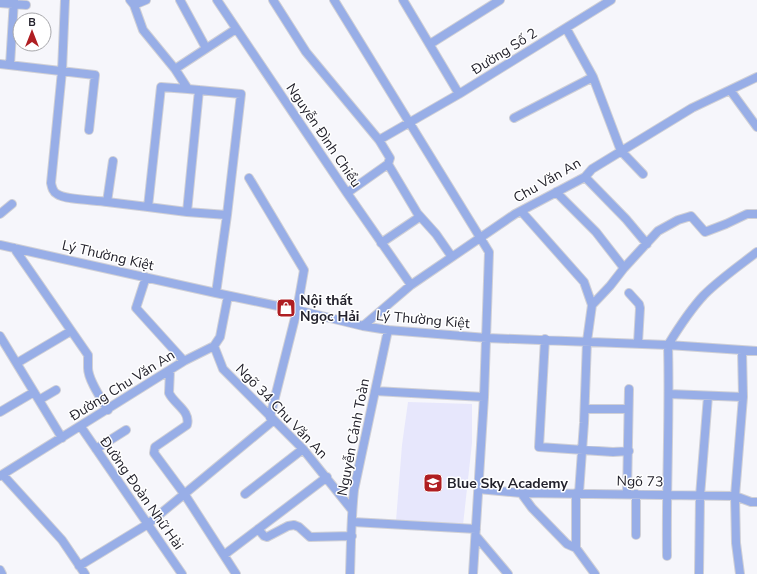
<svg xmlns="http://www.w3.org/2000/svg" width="757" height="574" viewBox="0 0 757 574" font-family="'Nunito Sans',sans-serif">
	<rect width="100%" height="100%" fill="#f6f6fb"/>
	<path fill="#e7e7fc" d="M 408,402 L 472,404 L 472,443 L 463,525 L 396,521 L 402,445 Z"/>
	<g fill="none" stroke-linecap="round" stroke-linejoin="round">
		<g stroke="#d0d0d6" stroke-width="10">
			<path id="minor" d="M 65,0 L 62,71 L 51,183 C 52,188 53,192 57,194 C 65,200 96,200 107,202
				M 130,0 L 134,5 L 146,0
				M 180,0 L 206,48
				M 217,0 L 347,193 L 411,285
				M 273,0 L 306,52 L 379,140 L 390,158 L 388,164 L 347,193
				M 334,0 L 489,252 L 484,397 L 473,574
				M 403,0 L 459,94
				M 0,3 L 26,5
				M 134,5 L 143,30 L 175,69 L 236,29
				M 566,28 L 593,77
				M 430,44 L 500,0
				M 0,64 L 95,75 L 89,130
				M 10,65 L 14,0
				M 175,69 L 188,89 L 241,94 L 227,215 L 187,212 L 199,90
				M 730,90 L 757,127
				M 514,118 L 593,77 L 621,151 L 643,174
				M 379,140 L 459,94 L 611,0
				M 113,161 L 107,202 L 148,207
				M 585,177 L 626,219 L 647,244
				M 249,178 L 304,270 L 297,310 L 270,417
				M 556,192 L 596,232 L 624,268
				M 521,211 L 584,282 L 592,305
				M 187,212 L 148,207 L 161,87 L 188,89
				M 0,214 L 12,204
				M 418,214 L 436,234 L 452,257
				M 381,243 L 418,218 L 419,216 L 388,164
				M 0,245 L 216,293 L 297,310 L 363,326 L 388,330 L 487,338 L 668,345 L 757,351
				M 14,248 L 88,355 C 88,360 88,364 88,368 C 88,380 102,400 108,410
				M 146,277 L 136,308 L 184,361
				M 216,293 L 227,215
				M 629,293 L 639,304 L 640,308 L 638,343
				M 363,326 L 411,285 L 515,214 L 585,177 L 592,169 L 692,108 L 757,77
				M 0,336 L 62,438
				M 545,339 L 539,447 L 613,452 L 629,451
				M 668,345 C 679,327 690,310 704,295 C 720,279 739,266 757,252
				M 214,346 L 223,369 L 303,449 L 352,510
				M 17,363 L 71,331
				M 170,370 L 169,393 C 174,404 191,411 187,425 L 155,447 L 154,453 L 185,495 L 236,574
				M 375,391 L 484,397
				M 669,394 L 743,397
				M 39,400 L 56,390
				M 585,409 L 628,409
				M 0,412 L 34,392
				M 81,427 L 182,574
				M 96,449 L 126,430
				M 3,475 L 62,540 L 85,574
				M 0,476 L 184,361 L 214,346 L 220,337 L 228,296
				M 478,489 L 521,493 L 735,496 L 751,502 L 757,502
				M 521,493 L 532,508 L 567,544 L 576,548 L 595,574
				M 579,493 L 584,423 L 587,341 L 592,305 L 610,286 L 624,268 L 658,231 L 678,220 L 691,216 L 705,232 L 726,224 L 747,214 L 757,214
				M 245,494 L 303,449
				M 627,494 L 629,389
				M 353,522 L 476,529
				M 258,529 L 264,536 L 267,537 L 288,526 L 294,525 L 299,527 L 310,537 L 352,536
				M 636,535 L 636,494
				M 476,536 L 508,574
				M 576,548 L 576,493
				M 224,555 L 327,477
				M 667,556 C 666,486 670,415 668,345
				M 79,566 L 148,524 L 274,420
				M 0,570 L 2,574
				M 350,574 C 351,546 351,518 354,490 L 388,330
				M 699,574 L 700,496 L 708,396
				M 740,574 L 736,543 L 735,496 L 743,397 L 742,350"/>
		</g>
		<use href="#minor" stroke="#98aee7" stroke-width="8"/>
	</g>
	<defs>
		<g id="shop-square" transform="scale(1)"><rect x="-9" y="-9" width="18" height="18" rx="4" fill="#af1e22" stroke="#fff"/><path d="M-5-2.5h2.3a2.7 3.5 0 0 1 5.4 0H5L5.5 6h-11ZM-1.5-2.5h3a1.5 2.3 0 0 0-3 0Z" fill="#fff"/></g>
		<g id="school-square" transform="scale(1)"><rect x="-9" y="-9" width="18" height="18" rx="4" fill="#af1e22" stroke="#fff"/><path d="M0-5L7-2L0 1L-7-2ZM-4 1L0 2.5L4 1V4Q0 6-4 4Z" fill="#fff"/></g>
	</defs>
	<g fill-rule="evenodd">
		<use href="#shop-square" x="286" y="308"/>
		<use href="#school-square" x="433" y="483"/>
	</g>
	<g text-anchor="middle" stroke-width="3" stroke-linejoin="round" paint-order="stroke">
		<g font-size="14" fill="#23222c" stroke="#fff">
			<text transform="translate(504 51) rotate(-32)" y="5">Đường Số 2</text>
			<text transform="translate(324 135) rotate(56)" y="5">Nguyễn Đình Chiểu</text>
			<text transform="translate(547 180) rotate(-30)" y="5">Chu Văn An</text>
			<text transform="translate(108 255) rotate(13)" y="5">Lý Thường Kiệt</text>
			<text transform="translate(423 319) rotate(5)" y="5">Lý Thường Kiệt</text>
			<text transform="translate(122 385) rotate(-32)" y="5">Đường Chu Văn An</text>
			<text transform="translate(282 411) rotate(46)" y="5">Ngõ 34 Chu Văn An</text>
			<text transform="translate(353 437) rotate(-79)" y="5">Nguyễn Cảnh Toàn</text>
			<text transform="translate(640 481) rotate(1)" y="5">Ngõ 73</text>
			<text transform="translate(142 493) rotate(55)" y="5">Đường Đoàn Nhữ Hài</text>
		</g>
		<g font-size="14" font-weight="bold" fill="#23222c" stroke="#fff" text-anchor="start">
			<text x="300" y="305">Nội thất<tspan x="300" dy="16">Ngọc Hải</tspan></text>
			<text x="447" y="488">Blue Sky Academy</text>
		</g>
	</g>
	<g transform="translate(32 32)"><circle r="19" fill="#ffffff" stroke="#a7a7ab"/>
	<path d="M0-3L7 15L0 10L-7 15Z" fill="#af1e22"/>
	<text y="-6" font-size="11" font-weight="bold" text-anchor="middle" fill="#23222c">B</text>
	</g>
</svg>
